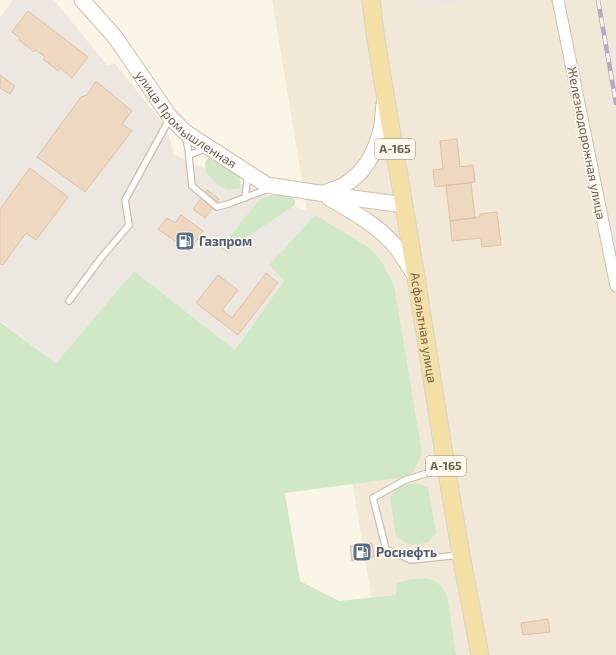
<svg xmlns="http://www.w3.org/2000/svg" width="616" height="655" viewBox="0 0 616 655" font-family="'Exo 2',sans-serif">
	<rect width="100%" height="100%" fill="#fbf5e8"/>
	<path fill="#f2e8d7" d="M 272,0 L 616,0 L 616,655 L 381,655 Z"/>
	<path fill="#ece7e1" d="M 13,0 L 54,0 L 107,65 L 115,64 L 167,128 L 174,155 L 315,215 L 269,265 L 284,281 L 235,350 L 134,271 L 56,363 L 0,321 L 0,17 Z
		M 417,0 L 486,0 L 418,7 Z"/>
	<path fill="#d1e8c7" d="M 208,158 L 239,173 L 241,181 L 239,188 L 228,190 L 216,184 L 206,172 L 205,163 Z
		M 288,194 L 295,200 L 295,205 L 238,243 L 228,254 L 221,248 L 259,200 L 272,195 Z
		M 315,215 L 368,247 L 382,262 L 394,285 L 422,454 L 413,472 L 406,477 L 285,493 L 300,581 L 339,601 L 396,595 L 397,583 C 419,578 434,572 447,595 L 456,655 L 0,655 L 0,322 L 56,363 L 134,271 L 235,350 L 284,281 L 269,265 Z
		M 415,483 L 428,487 L 436,533 L 427,543 L 410,545 L 396,537 L 390,497 L 399,486 Z"/>
	<path fill="#eed8c1" stroke="#e0c0a3" d="M 28,11 L 88,57 L 72,78 L 60,68 L 58,71 L 43,59 L 45,57 L 36,50 L 34,52 L 19,40 L 20,38 L 12,32 Z
		M 0,75 L 15,86 L 10,94 L 0,88 Z
		M 96,81 L 132,111 L 122,124 L 132,131 L 85,192 L 37,157 L 81,97 L 87,95 Z
		M 457,139 L 460,167 L 473,165 L 475,182 L 435,187 L 433,170 L 443,169 L 440,141 Z
		M 30,168 L 68,197 L 36,240 L 26,233 L 3,265 L 0,264 L 0,209 Z
		M 471,183 L 475,218 L 450,221 L 446,185 Z
		M 207,190 L 219,199 L 205,218 L 193,209 Z
		M 497,212 L 501,245 L 482,247 L 481,238 L 452,241 L 450,221 L 480,217 L 480,214 Z
		M 181,215 L 203,231 L 189,251 L 158,229 L 167,218 L 175,223 Z
		M 266,273 L 278,283 L 238,335 L 196,303 L 218,275 L 238,290 L 222,310 L 232,318 Z
		M 372,543 L 374,557 L 352,561 L 350,546 Z
		M 548,619 L 550,632 L 523,635 L 521,623 Z"/>
	<g fill="none" stroke-linecap="round" stroke-linejoin="round">
		<g stroke="#ccbeaf" stroke-width="8">
			<path id="lane" d="M 185,136 L 188,148 L 192,186 L 217,207 L 228,204 L 268,189
				M 189,155 L 207,148
				M 245,198 L 248,174
				M 69,301 L 101,258 L 129,225 L 125,200 L 170,118
				M 444,468 L 405,480 L 373,498 L 386,549 L 411,560 L 460,555"/>
		</g>
		<g stroke="#ccbeaf" stroke-width="13">
			<path id="street" d="M 558,0 L 616,286"/>
		</g>
		<g stroke="#cfbfac" stroke-width="17">
			<g id="secondary">
				<path id="s1" d="M 82,0 L 115,37 L 170,117 L 185,132 L 267,185 L 345,197 L 404,205"/>
				<path d="M 324,193 C 330,190 338,189 344,185 C 365,173 376,151 381,129 C 383,121 383,112 384,104"/>
				<path d="M 329,198 C 353,212 378,225 396,247 C 403,256 409,266 415,276"/>
			</g>
		</g>
		<g stroke="#d8d2cd" stroke-width="19">
			<g id="primary">
				<path id="s2" d="M 371,0 L 376,40 L 416,277 L 446,467 L 461,555 L 480,655"/>
			</g>
		</g>
		<use href="#lane" stroke="#fff" stroke-width="5.5"/>
		<use href="#street" stroke="#fff" stroke-width="11"/>
		<use href="#secondary" stroke="#fff" stroke-width="15"/>
		<use href="#primary" stroke="#f4dfa5" stroke-width="17"/>
		<g stroke="#b9a7c4" stroke-width="4.5">
			<path id="rail" d="M 598,0 L 616,103"/>
		</g>
		<use href="#rail" stroke="#fef9ee" stroke-width="3" stroke-dasharray="9" stroke-linecap="butt"/>
	</g>
	<defs>
		<g id="fuel-square" transform="scale(1)"><rect x="-9" y="-9" width="18" height="18" rx="4" fill="#5c6f8a" stroke="#fef9ee"/><path d="M-5.5-6h7V0h2V4h1.3V-2.5L3-4.5l.8-.8L6-3V5H2.5V1h-1V6h-7ZM-4.2-4.7v3.2H.2V-4.7Z" fill="#fff"/></g>
	</defs>
	<g fill-rule="evenodd">
		<use href="#fuel-square" x="185" y="241"/>
		<use href="#fuel-square" x="362" y="552"/>
	</g>
	<g text-anchor="middle" stroke-width="3.5" stroke-linejoin="round" paint-order="stroke">
		<g fill="#fef9ee" stroke="#9d8d7e" stroke-width="1">
			<rect x="375" y="139" width="40" height="20" rx="3"/>
			<rect x="426" y="456" width="40" height="20" rx="3"/>
		</g>
		<g font-size="12" font-weight="bold" fill="#735f4e">
			<text x="395" y="153">А-165</text>
			<text x="446" y="470">А-165</text>
		</g>
		<g font-size="13" fill="#735f4e" stroke="#fef9ee">
			<text dy="5" stroke="none"><textPath href="#s1" startOffset="160">улица Промышленная</textPath></text>
			<text transform="translate(587 143) rotate(79)" y="5">Железнодорожная улица</text>
			<text dy="5" stroke="none"><textPath href="#s2" startOffset="332">Асфальтная улица</textPath></text>
		</g>
		<g font-size="13" font-weight="bold" fill="#4e5e75" stroke="#fef9ee" text-anchor="start">
			<text x="199" y="246">Газпром</text>
			<text x="376" y="557">Роснефть</text>
		</g>
	</g>
</svg>
